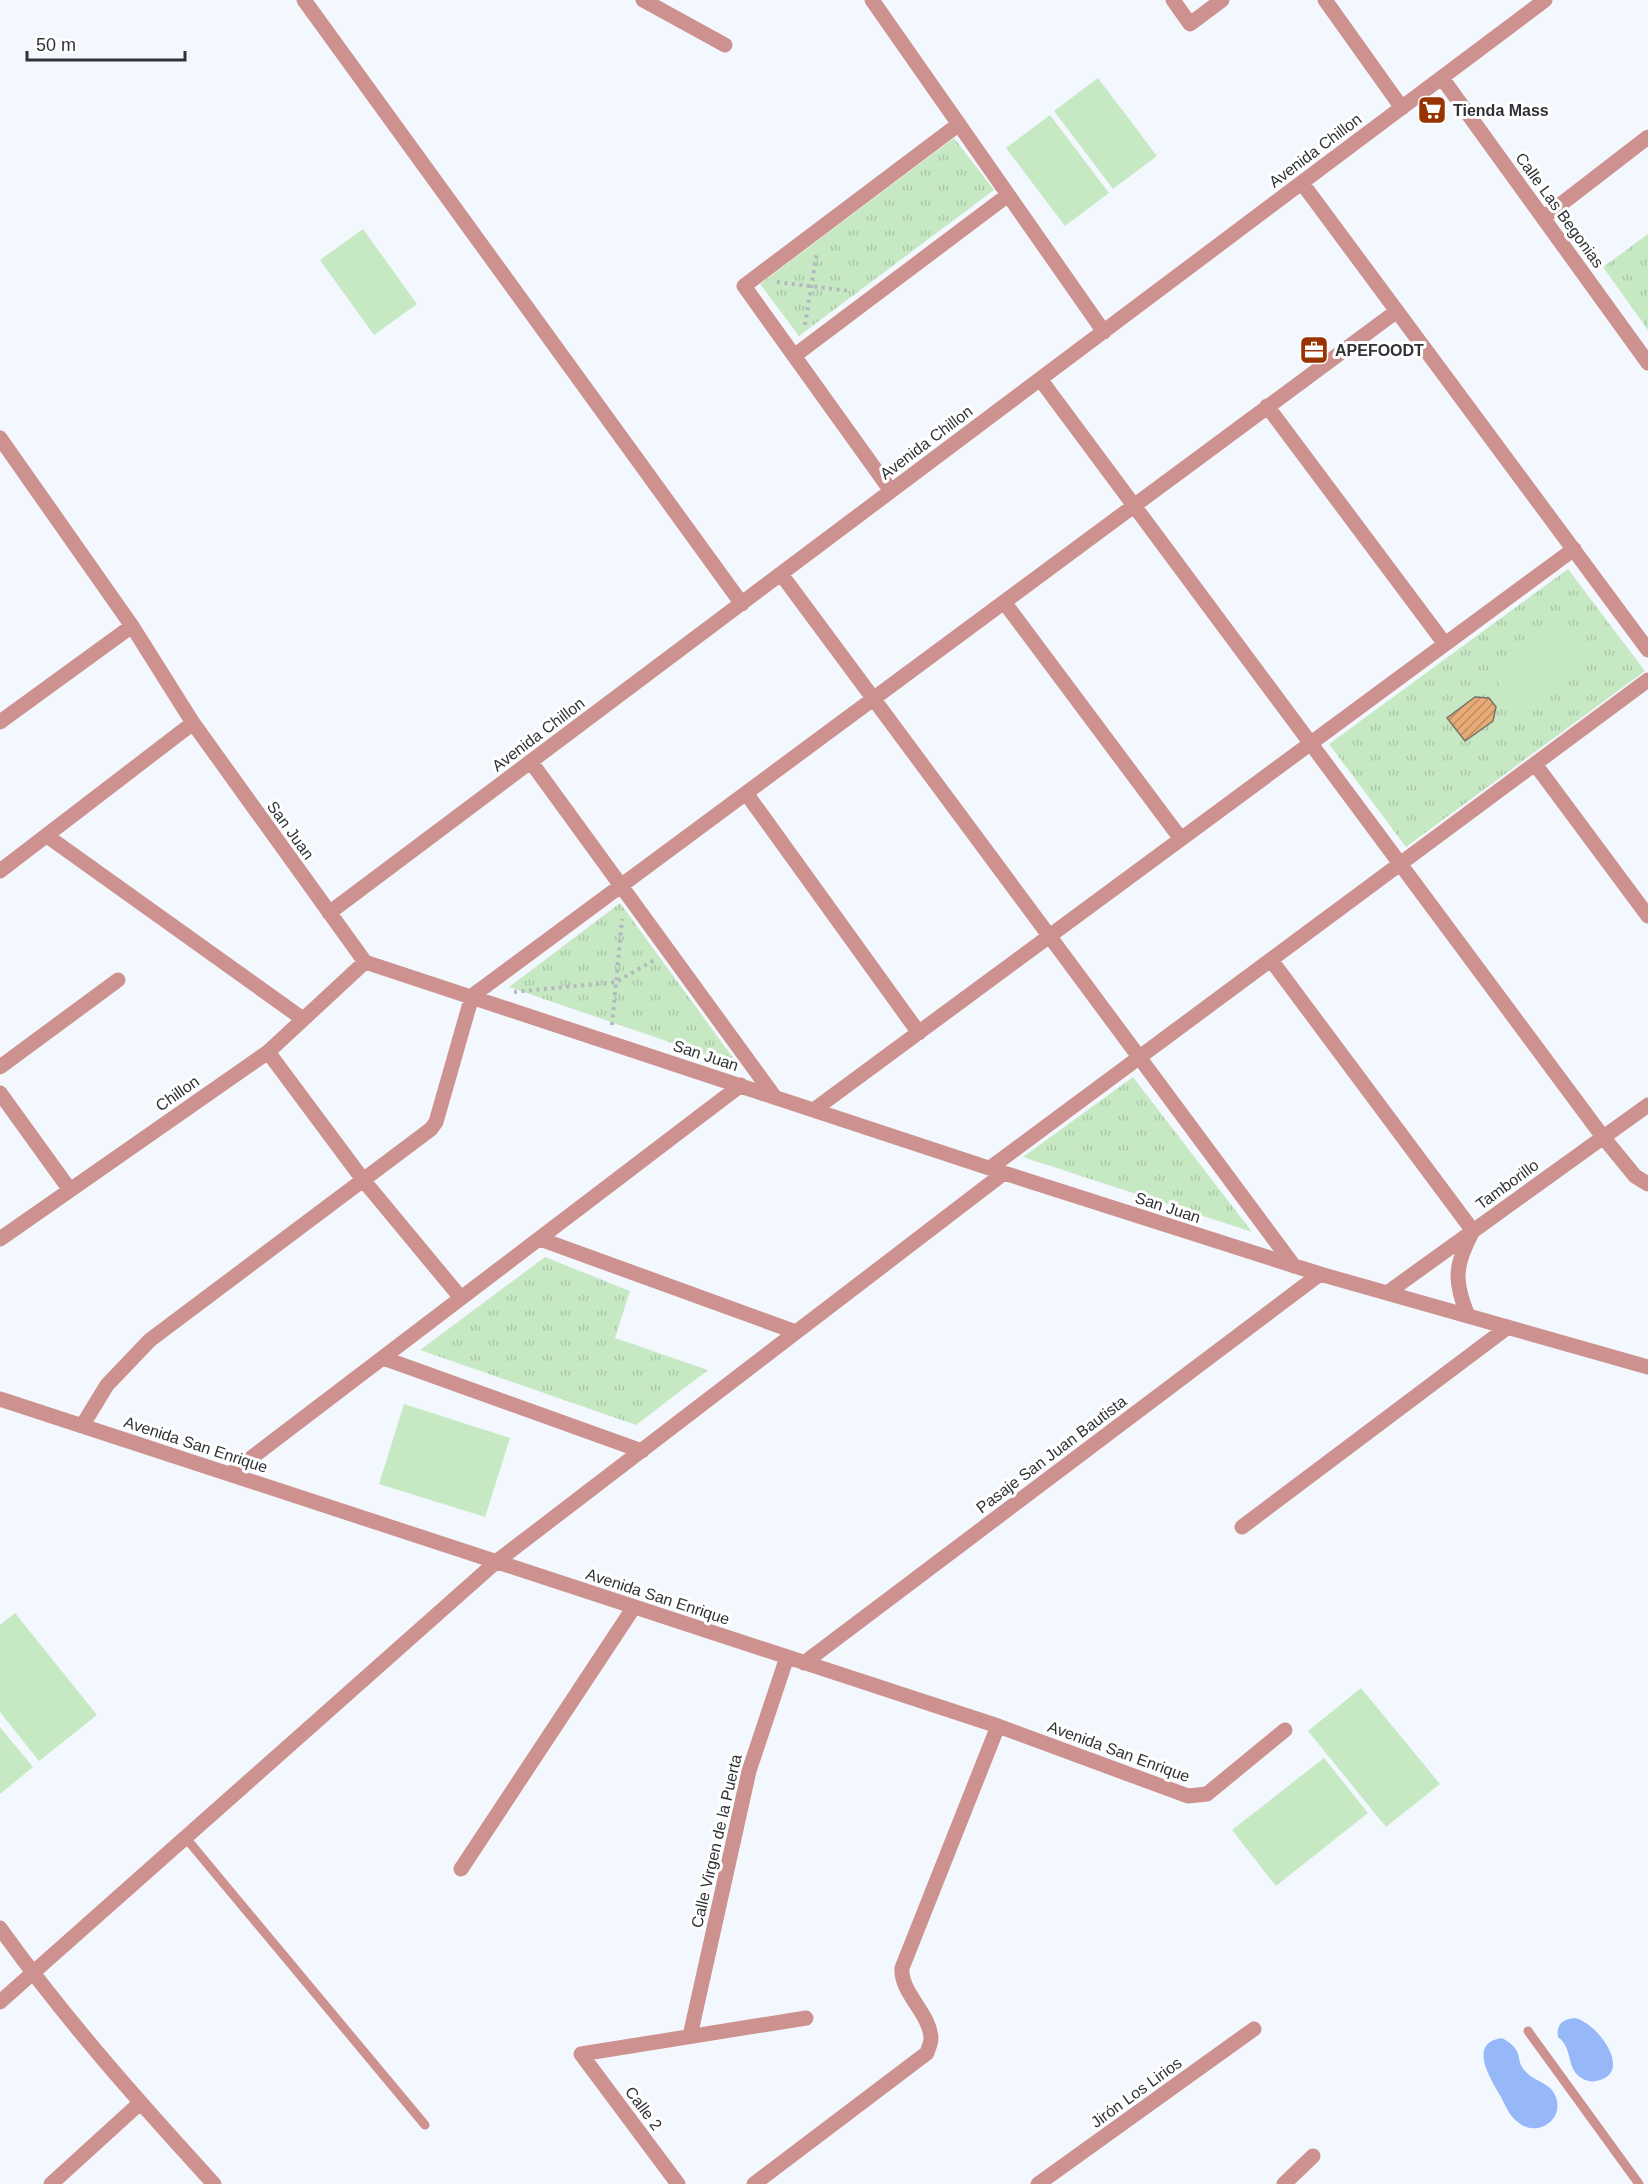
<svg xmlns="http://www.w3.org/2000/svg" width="1648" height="2184" viewBox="0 0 1648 2184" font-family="Arial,sans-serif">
	<defs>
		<pattern id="grass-tufts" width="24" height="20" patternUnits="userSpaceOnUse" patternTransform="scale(1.5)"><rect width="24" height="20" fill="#c6e9c4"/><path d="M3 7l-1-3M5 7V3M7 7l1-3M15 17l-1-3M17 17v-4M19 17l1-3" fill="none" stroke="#aac8a9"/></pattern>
		<pattern id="building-hatch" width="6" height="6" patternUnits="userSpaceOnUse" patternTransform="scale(1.5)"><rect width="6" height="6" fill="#e8ab76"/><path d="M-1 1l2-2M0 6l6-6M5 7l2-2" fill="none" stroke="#bc8c62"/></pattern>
	</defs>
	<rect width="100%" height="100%" fill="#f3f8ff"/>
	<path fill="url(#grass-tufts)" d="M 954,138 L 994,190 L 799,336 L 760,284 Z
		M 1648,234 L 1648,330 L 1603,267 Z
		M 1568,569 L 1645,671 L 1406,847 L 1329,744 Z
		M 620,903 L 739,1066 L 509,987 Z
		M 1133,1077 L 1252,1232 L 1023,1157 Z
		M 545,1257 L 630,1291 L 615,1338 L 708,1370 L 636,1425 L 420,1350 Z"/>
	<path fill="#c6e9c4" d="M 1098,78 L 1157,156 L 1113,189 L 1054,111 Z
		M 1050,115 L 1109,193 L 1065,226 L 1006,148 Z
		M 363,229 L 417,304 L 374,335 L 320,260 Z
		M 1557,620 L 1587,660 L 1519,710 L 1489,671 Z
		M 404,1404 L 510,1438 L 485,1517 L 379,1484 Z
		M 15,1613 L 97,1715 L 39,1761 L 0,1712 L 0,1625 Z
		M 1361,1688 L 1440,1784 L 1386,1827 L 1308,1731 Z
		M 0,1727 L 33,1767 L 0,1794 Z
		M 1324,1758 L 1368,1813 L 1276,1886 L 1232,1830 Z"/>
	<path fill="#96b7f8" d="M 1575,2018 C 1598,2023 1635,2074 1596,2081 C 1592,2082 1587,2081 1583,2079 C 1565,2069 1574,2049 1558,2037 C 1556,2024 1563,2019 1575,2018 Z
		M 1502,2038 C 1527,2052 1513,2060 1527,2073 C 1536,2082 1550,2083 1555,2095 C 1566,2119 1538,2138 1519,2123 C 1510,2117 1506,2107 1501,2097 C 1492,2081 1466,2043 1502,2038 Z"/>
	<path fill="url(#building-hatch)" stroke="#7a736d" stroke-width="1.5" d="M 1475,697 L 1489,698 L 1496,707 L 1493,721 L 1465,741 L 1447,718 Z"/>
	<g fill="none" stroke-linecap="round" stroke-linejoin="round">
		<path stroke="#b4b8bd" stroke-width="4" stroke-dasharray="3 4.5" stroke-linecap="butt" d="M 777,282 L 850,291
			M 805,325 L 817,252
			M 514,992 L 616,982 L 656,959
			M 612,1025 L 622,919"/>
		<path stroke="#cd928f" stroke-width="9" d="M 185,1837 L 425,2125
			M 1528,2031 L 1639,2184"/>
		<path stroke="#cd928f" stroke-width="15" d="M 304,0 L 742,604
			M 643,0 L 725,45
			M 872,0 L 1104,332
			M 1173,0 L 1190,24 L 1222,0
			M 1325,0 L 1402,108
			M 1442,78 L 1648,363
			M 1302,183 L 1648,650
			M 1543,218 L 1648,137
			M 794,356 L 1008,195
			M 1040,379 L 1603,1137 L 1635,1176 L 1648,1184
			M 1267,406 L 1445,644
			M 0,438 L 132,626 L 193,723 L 365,962 L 1004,1173 L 1320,1274 L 1648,1367
			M 891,491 L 744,286 L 959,124
			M 781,574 L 1294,1266
			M 1004,602 L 1181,839
			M 0,722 L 132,626
			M 531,762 L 774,1096
			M 1535,764 L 1648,916
			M 746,793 L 919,1033
			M 47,836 L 303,1019
			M 0,871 L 193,723
			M 329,913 L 1545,0
			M 1271,960 L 1473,1231 C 1455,1264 1453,1280 1468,1316
			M 268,1052 L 364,1181 L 461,1298
			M 0,1067 L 118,980
			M 0,1093 L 70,1190
			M 815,1109 L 1574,549
			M 990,1168 L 1648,680
			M 0,1239 L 268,1052 L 365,962
			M 540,1239 L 796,1332
			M 1387,1293 L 1648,1105
			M 383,1358 L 642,1451
			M 0,1399 L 998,1726 L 1188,1796 L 1207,1794 L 1285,1730
			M 82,1426 L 107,1385 L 150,1340 L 431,1129 L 436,1122 L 472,996 L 1397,311
			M 230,1474 L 741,1085
			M 1242,1527 L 1508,1327
			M 804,1663 L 1320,1274
			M 461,1869 L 634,1607
			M 0,1928 C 65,2019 139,2102 214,2184
			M 0,2002 L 496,1562 L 1004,1173
			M 690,2036 L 749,1771 L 787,1657
			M 51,2184 L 140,2103
			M 678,2184 L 581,2054 L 806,2018
			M 754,2184 L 927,2053 C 928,2049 931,2043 931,2039 C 931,2014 900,1993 902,1968 L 998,1726
			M 1038,2184 L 1254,2029
			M 1284,2184 L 1313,2156"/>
	</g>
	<defs>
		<g id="supermarket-square" transform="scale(1.5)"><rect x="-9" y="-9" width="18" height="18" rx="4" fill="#983400" stroke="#fff"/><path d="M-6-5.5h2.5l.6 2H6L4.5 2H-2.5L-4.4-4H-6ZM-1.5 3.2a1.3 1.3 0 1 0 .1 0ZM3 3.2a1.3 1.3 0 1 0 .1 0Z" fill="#fff"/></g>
		<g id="office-square" transform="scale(1.5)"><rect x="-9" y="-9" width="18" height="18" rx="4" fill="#983400" stroke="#fff"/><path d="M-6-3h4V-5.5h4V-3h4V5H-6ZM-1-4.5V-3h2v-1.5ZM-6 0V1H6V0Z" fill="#fff"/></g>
	</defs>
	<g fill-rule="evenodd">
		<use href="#supermarket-square" x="1432" y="110"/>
		<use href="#office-square" x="1314" y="350"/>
	</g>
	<g text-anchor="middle" stroke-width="6" stroke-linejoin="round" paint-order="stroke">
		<g font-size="16" font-weight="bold" fill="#303235" stroke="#fff" text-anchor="start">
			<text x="1453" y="116">Tienda Mass</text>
			<text x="1335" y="356">APEFOODT</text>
		</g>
		<g font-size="16" fill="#303235" stroke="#fff">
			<text transform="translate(1315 150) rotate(-37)" y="6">Avenida Chillon</text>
			<text transform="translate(1560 210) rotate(54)" y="6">Calle Las Begonias</text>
			<text transform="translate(926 442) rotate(-37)" y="6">Avenida Chillon</text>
			<text transform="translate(538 734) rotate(-37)" y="6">Avenida Chillon</text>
			<text transform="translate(291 830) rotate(54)" y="6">San Juan</text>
			<text transform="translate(706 1055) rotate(18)" y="6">San Juan</text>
			<text transform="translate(177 1093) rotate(-35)" y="6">Chillon</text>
			<text transform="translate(1507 1184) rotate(-36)" y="6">Tamborillo</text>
			<text transform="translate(1168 1207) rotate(18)" y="6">San Juan</text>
			<text transform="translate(196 1444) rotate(18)" y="6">Avenida San Enrique</text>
			<text transform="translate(1051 1454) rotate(-37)" y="6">Pasaje San Juan Bautista</text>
			<text transform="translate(658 1596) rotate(18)" y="6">Avenida San Enrique</text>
			<text transform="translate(1119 1751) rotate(20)" y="6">Avenida San Enrique</text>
			<text transform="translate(716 1841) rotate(-77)" y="6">Calle Virgen de la Puerta</text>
			<text transform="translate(1136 2092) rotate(-36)" y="6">Jirón Los Lirios</text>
			<text transform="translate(644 2108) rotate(53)" y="6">Calle 2</text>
		</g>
	</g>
	<path d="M27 51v9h158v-9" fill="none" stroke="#303235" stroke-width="3"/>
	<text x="36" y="51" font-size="18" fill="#303235" stroke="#ffffff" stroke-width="4.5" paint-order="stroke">50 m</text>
</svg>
